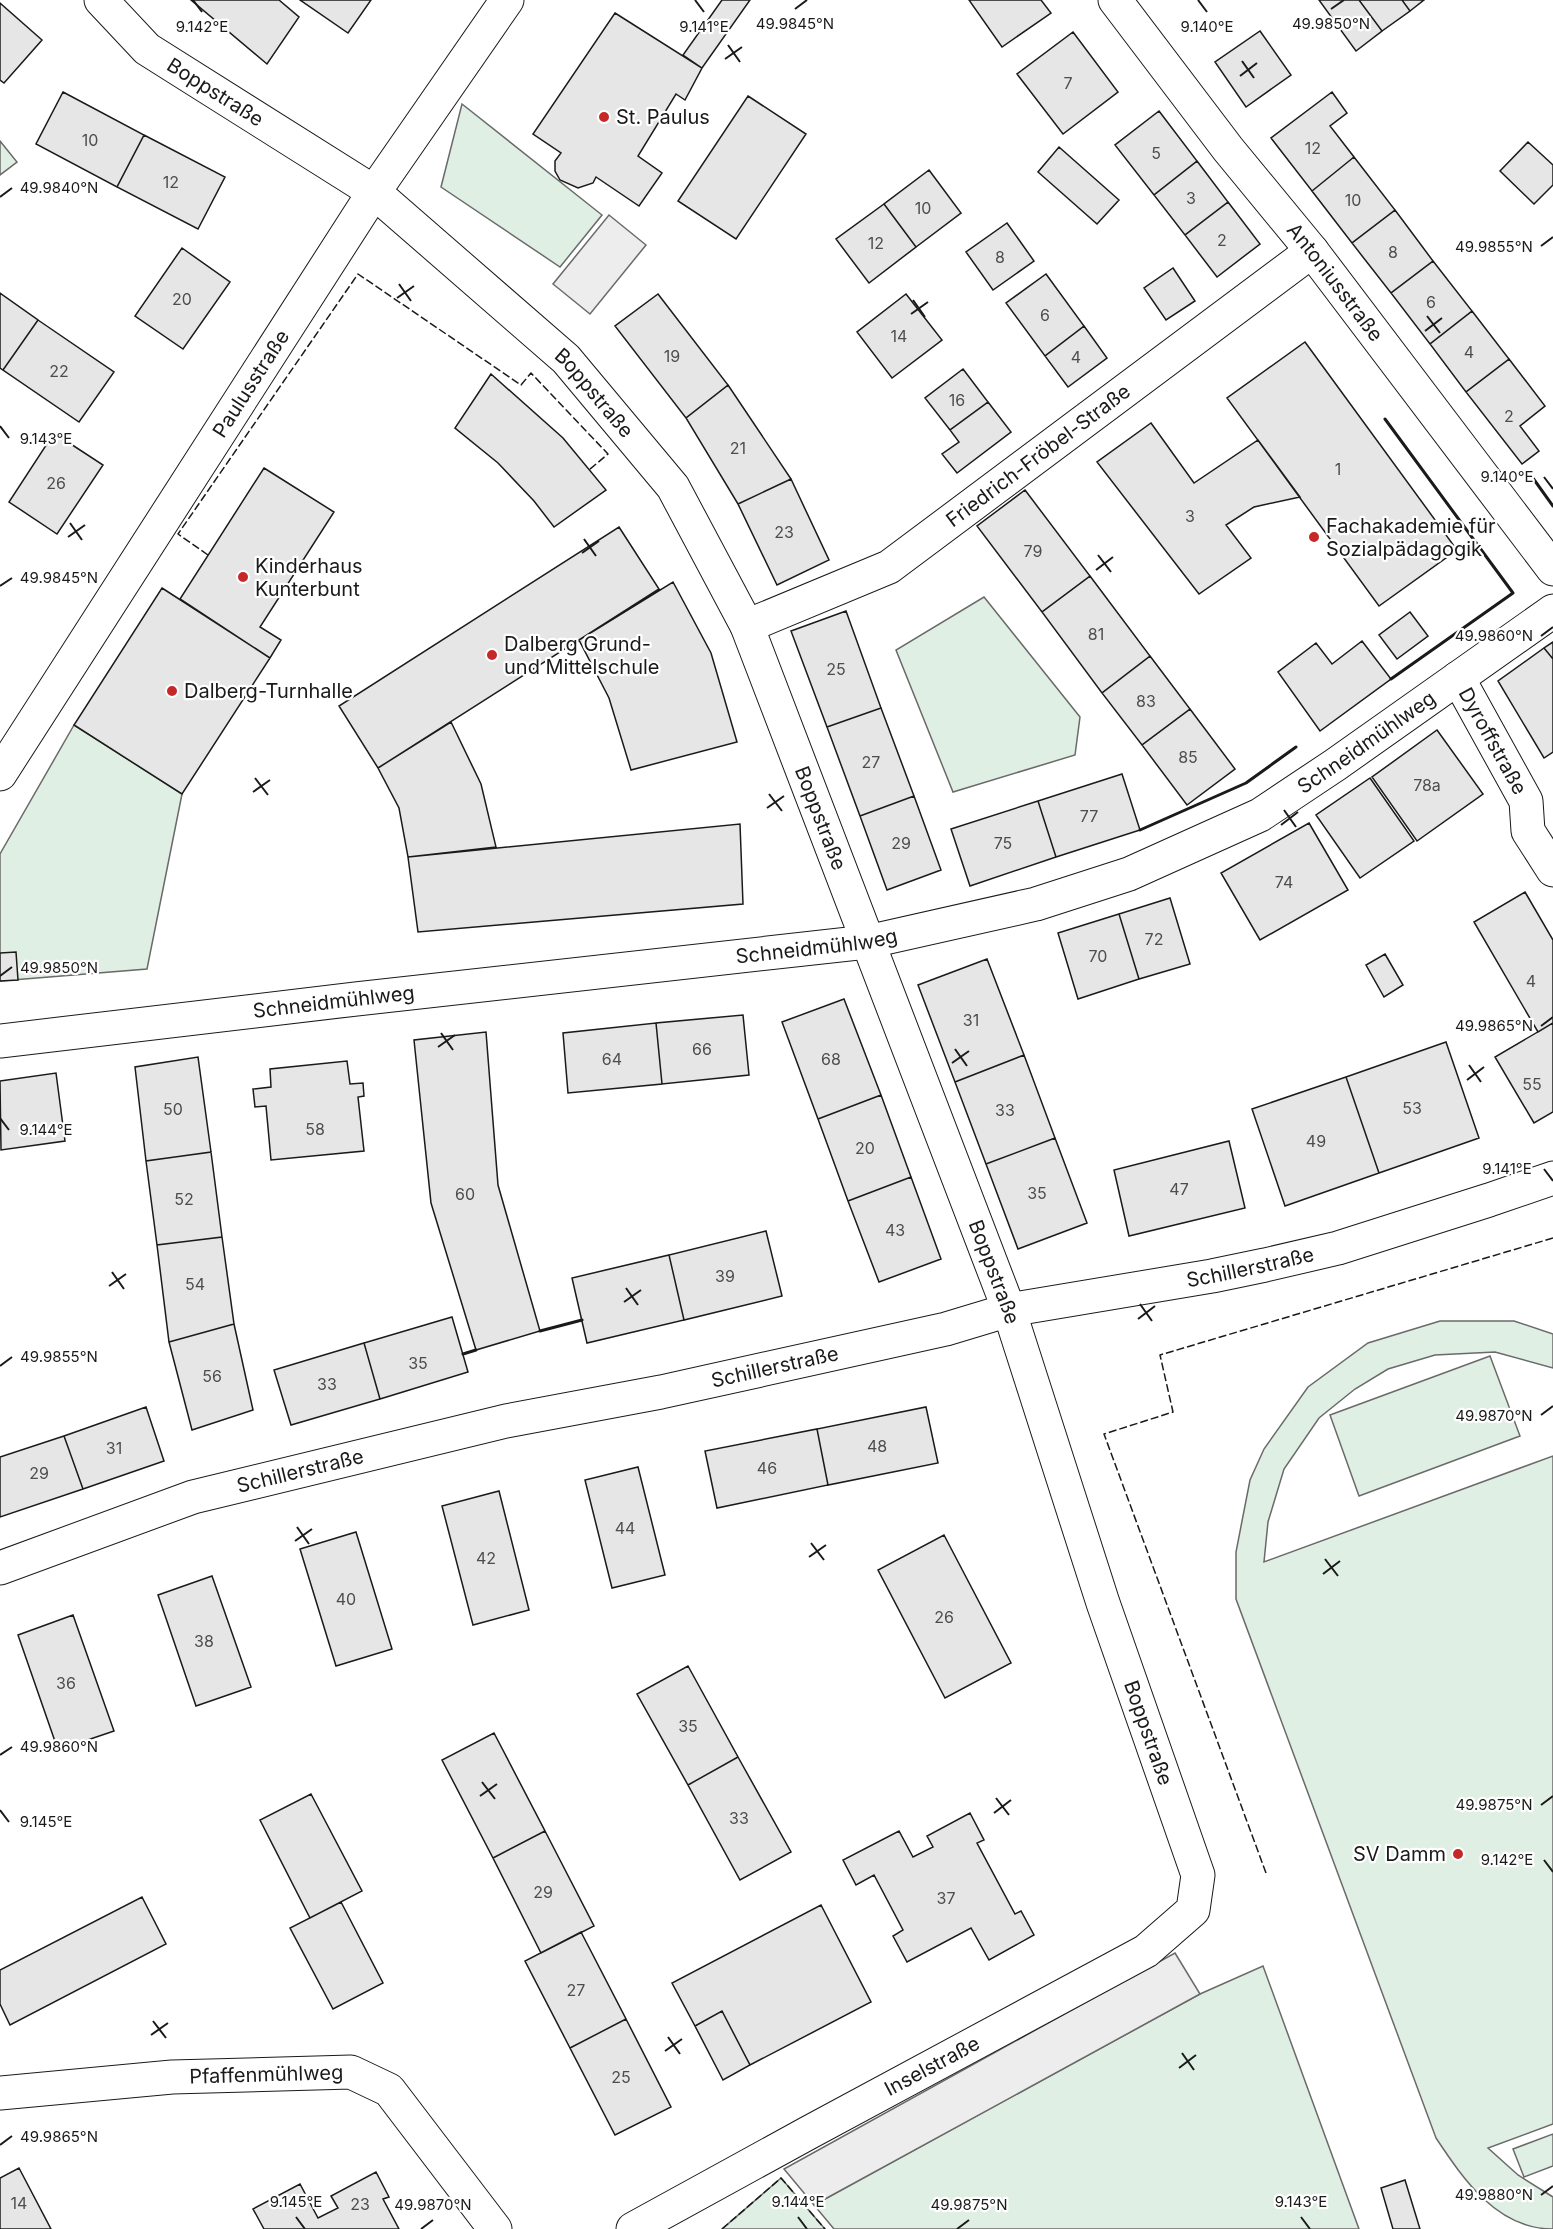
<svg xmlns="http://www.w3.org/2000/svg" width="1553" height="2229" viewBox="0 0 1553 2229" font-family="Inter,sans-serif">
	<rect width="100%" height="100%" fill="#fff"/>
	<path fill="#e0efe3" stroke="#6a6a6a" stroke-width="1.5" d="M 462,104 L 602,215 L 560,267 L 441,187 Z
		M 0,141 L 17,162 L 0,175 Z
		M 984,597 L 1080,717 L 1075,755 L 953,792 L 896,650 Z
		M 74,725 L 182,794 L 147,969 L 0,981 L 0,854 Z
		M 1440,1321 L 1514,1321 L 1553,1334 L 1553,1368 L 1495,1352 L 1435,1355 L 1388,1369 L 1355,1389 L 1319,1418 L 1284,1469 L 1268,1522 L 1264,1562 L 1553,1456 L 1553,2124 L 1488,2148 L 1518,2175 L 1553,2197 L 1553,2229 C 1497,2229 1464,2180 1436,2138 L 1236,1599 L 1236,1552 L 1250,1480 L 1264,1449 L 1308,1387 L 1368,1343 Z
		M 1490,1356 L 1520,1436 L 1359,1496 L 1330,1415 Z
		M 1263,1966 L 1359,2229 L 834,2229 L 814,2205 L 1200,1994 Z
		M 1553,2134 L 1553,2166 L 1524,2177 L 1513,2149 Z
		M 781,2178 L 825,2229 L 722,2229 Z"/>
	<path fill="#ededed" stroke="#6a6a6a" stroke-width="1.5" d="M 609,215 L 646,245 L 590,314 L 553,284 Z
		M 1175,1953 L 1200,1994 L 814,2205 L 784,2169 Z"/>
	<path fill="#e6e6e6" stroke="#1a1a1a" stroke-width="1.5" d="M 191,0 L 279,0 L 299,17 L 267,64 Z
		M 300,0 L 371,0 L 348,33 Z
		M 722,0 L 750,0 L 702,68 L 683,55 Z
		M 969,0 L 1041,0 L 1051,13 L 1002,47 Z
		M 1319,0 L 1359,0 L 1382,31 L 1356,51 Z
		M 1359,0 L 1402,0 L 1410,11 L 1382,31 Z
		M 1402,0 L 1424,0 L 1410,11 Z
		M 0,3 L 42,40 L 4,83 L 0,80 Z
		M 615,13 L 702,68 L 685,100 L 676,94 L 638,156 L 662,173 L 639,206 L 596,177 L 593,183 L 578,188 L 560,180 L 555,171 L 555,161 L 561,153 L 533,134 Z
		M 1260,31 L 1291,75 L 1246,107 L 1215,62 Z
		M 1073,32 L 1118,92 L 1063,134 L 1017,74 Z
		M 63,92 L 144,135 L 117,187 L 36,144 Z
		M 1332,92 L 1347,113 L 1330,126 L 1354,157 L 1312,191 L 1271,138 Z
		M 748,96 L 806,134 L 736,239 L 678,201 Z
		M 1159,111 L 1197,161 L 1154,195 L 1115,145 Z
		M 144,135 L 225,177 L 198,229 L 117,187 Z
		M 1528,142 L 1553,165 L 1553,185 L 1534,204 L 1500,171 Z
		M 1059,147 L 1119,200 L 1097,224 L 1038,172 Z
		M 1354,157 L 1395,210 L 1352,243 L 1312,191 Z
		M 1197,161 L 1228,202 L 1185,235 L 1154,195 Z
		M 929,170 L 961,213 L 916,247 L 884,204 Z
		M 1228,202 L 1260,244 L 1217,277 L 1185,235 Z
		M 884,204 L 916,247 L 869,283 L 836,239 Z
		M 1395,210 L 1433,261 L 1391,293 L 1352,243 Z
		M 1007,223 L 1034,261 L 993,290 L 966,252 Z
		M 182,248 L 230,282 L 183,349 L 135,316 Z
		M 1433,261 L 1472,311 L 1430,344 L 1391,293 Z
		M 1173,268 L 1195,301 L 1166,320 L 1144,288 Z
		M 1046,274 L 1084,326 L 1045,356 L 1006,303 Z
		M 0,293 L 38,320 L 3,370 L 0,368 Z
		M 658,294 L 728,385 L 686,418 L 615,326 Z
		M 906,294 L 942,340 L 892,378 L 857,332 Z
		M 1472,311 L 1509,359 L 1466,392 L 1430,344 Z
		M 38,320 L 114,372 L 79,422 L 3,370 Z
		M 1084,326 L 1107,358 L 1068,387 L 1045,356 Z
		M 1305,342 L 1457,550 L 1379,606 L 1227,398 Z
		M 1509,359 L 1545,406 L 1520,426 L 1539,451 L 1522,464 L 1466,392 Z
		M 963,369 L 988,402 L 950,430 L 925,398 Z
		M 491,374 L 563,438 L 606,490 L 554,527 L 534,501 L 498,463 L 455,428 Z
		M 728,385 L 791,479 L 738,504 L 686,418 Z
		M 988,402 L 1011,432 L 957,473 L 942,454 L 959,442 L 950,430 Z
		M 1151,423 L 1194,483 L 1258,440 L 1300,497 L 1254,507 L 1226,525 L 1251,558 L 1199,594 L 1097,462 Z
		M 54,433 L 103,465 L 57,534 L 9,502 Z
		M 264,468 L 334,512 L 260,627 L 281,640 L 270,658 L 180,599 Z
		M 791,479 L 829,560 L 777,585 L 738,504 Z
		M 1025,490 L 1090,576 L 1042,612 L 977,526 Z
		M 619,527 L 659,589 L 378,768 L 339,706 Z
		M 1090,576 L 1150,656 L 1102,693 L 1042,612 Z
		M 673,582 L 711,653 L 737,742 L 631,770 L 609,698 L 579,640 Z
		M 162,588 L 270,658 L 182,794 L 74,725 Z
		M 846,611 L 881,708 L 827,727 L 791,631 Z
		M 1410,612 L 1428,636 L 1397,659 L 1379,635 Z
		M 1362,641 L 1391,679 L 1320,731 L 1278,672 L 1316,643 L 1332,664 Z
		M 1553,642 L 1553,659 L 1544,648 Z
		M 1544,648 L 1553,659 L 1553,752 L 1544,758 L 1498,681 Z
		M 1150,656 L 1190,709 L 1142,745 L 1102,693 Z
		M 881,708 L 914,796 L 860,816 L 827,727 Z
		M 1190,709 L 1235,769 L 1187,805 L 1142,745 Z
		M 451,722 L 481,784 L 496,847 L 408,857 L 399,808 L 378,768 Z
		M 1437,730 L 1483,794 L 1417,841 L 1372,777 Z
		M 1122,774 L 1140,830 L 1056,857 L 1038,801 Z
		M 1370,778 L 1414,841 L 1360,878 L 1316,815 Z
		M 914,796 L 941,870 L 887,890 L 860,816 Z
		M 1038,801 L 1056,857 L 970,886 L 951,829 Z
		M 1309,823 L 1348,890 L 1260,940 L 1221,873 Z
		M 740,824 L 743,904 L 418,932 L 408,857 Z
		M 1525,892 L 1553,940 L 1553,1023 L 1538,1032 L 1474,922 Z
		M 1170,898 L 1190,964 L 1139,979 L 1119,914 Z
		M 1119,914 L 1139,979 L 1078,999 L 1058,933 Z
		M 16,952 L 18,980 L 0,981 L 0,953 Z
		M 1385,954 L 1403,985 L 1384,997 L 1366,965 Z
		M 987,959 L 1024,1055 L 955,1082 L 918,985 Z
		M 844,999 L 881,1095 L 818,1119 L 782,1022 Z
		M 743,1015 L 749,1075 L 662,1084 L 656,1023 Z
		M 656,1023 L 662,1084 L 568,1093 L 563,1033 Z
		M 1553,1023 L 1553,1112 L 1534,1123 L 1495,1057 Z
		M 486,1032 L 498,1185 L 540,1331 L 476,1350 L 431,1203 L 414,1040 Z
		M 1446,1042 L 1479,1138 L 1379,1173 L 1346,1077 Z
		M 1024,1055 L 1055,1138 L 986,1164 L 955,1082 Z
		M 198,1057 L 211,1152 L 146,1161 L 135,1067 Z
		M 347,1061 L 350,1084 L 363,1083 L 364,1096 L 358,1097 L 364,1151 L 271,1160 L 266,1106 L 255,1107 L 253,1089 L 271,1087 L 270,1069 Z
		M 56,1073 L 65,1141 L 1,1150 L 0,1081 Z
		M 1346,1077 L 1379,1173 L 1285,1206 L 1252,1109 Z
		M 881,1095 L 911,1177 L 848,1201 L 818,1119 Z
		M 1055,1138 L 1087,1223 L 1018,1249 L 986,1164 Z
		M 1229,1141 L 1245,1208 L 1129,1236 L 1114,1170 Z
		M 211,1152 L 222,1237 L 157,1245 L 146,1161 Z
		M 911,1177 L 941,1259 L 879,1282 L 848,1201 Z
		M 766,1231 L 782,1296 L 684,1320 L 669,1255 Z
		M 222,1237 L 234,1324 L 169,1342 L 157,1245 Z
		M 669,1255 L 684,1320 L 587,1343 L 572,1278 Z
		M 452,1317 L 468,1372 L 380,1399 L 364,1343 Z
		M 234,1324 L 253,1410 L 192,1430 L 169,1342 Z
		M 364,1343 L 380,1399 L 291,1425 L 274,1370 Z
		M 146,1407 L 164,1461 L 83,1489 L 64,1436 Z
		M 926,1407 L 938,1463 L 828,1485 L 817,1429 Z
		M 817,1429 L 828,1485 L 717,1508 L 705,1451 Z
		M 64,1436 L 83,1489 L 0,1517 L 0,1457 Z
		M 638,1467 L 665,1575 L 612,1588 L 585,1480 Z
		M 499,1491 L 529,1610 L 473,1625 L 442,1506 Z
		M 356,1532 L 392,1649 L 336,1666 L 300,1549 Z
		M 944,1535 L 1011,1663 L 945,1698 L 878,1570 Z
		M 212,1576 L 251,1687 L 196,1706 L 158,1595 Z
		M 73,1615 L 114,1731 L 58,1750 L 18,1635 Z
		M 688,1666 L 738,1757 L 688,1785 L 637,1694 Z
		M 494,1733 L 545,1831 L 493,1858 L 442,1760 Z
		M 738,1757 L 791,1852 L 740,1880 L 688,1785 Z
		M 311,1794 L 362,1891 L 310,1918 L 260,1820 Z
		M 970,1813 L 984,1840 L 977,1843 L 1015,1914 L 1021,1911 L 1034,1935 L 989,1960 L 971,1928 L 907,1962 L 893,1936 L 903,1930 L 874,1875 L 856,1885 L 843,1860 L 899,1831 L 913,1857 L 933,1847 L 927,1836 Z
		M 545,1831 L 594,1926 L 541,1953 L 493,1858 Z
		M 142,1897 L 166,1944 L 10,2025 L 0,2004 L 0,1970 Z
		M 341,1902 L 383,1983 L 333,2009 L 290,1928 Z
		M 821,1905 L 871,2002 L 750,2065 L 722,2011 L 695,2026 L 672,1983 Z
		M 581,1932 L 626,2019 L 570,2048 L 525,1961 Z
		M 722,2011 L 750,2065 L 723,2080 L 695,2026 Z
		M 626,2019 L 671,2107 L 615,2135 L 570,2048 Z
		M 19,2168 L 51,2229 L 0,2229 L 0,2178 Z
		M 376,2172 L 389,2197 L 383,2199 L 399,2229 L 264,2229 L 253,2209 L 300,2184 L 318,2218 L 338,2208 L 331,2196 Z
		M 1405,2180 L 1420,2229 L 1393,2229 L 1381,2188 Z"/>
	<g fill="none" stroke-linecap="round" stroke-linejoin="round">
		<g stroke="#1a1a1a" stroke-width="35">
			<g id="street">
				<path id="s1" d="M 101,0 L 147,49 L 374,192 L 566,359 L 673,487 L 747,626 L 1009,1310 L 1103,1603 L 1198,1875 L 1193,1910 L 1146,1951 L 808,2133 L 633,2229"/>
				<path id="s2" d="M 1115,0 L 1228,149 L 1312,251 L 1553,569"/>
				<path id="s3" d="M 747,626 L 889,567 L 1312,251"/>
				<path id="s4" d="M 1458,678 L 1526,801 L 1528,831 L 1553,870"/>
				<path id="s5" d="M 0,774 L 374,192 L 507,0"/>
				<path id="s6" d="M 0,1041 L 356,999 L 867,942 L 1036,904 L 1129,874 L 1260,815 L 1335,765 L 1553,611"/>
				<path id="s7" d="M 0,2093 L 172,2077 L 351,2072 L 389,2090 L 495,2229"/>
			</g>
		</g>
		<g stroke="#1a1a1a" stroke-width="35">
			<g id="secondary">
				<path id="s8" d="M 0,1568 L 193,1497 L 506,1421 L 661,1392 L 946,1329 L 1009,1310 L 1212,1276 L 1265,1265 L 1338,1248 L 1489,1200 L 1553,1178"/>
			</g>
		</g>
		<use href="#street" stroke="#fff" stroke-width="33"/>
		<use href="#secondary" stroke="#fff" stroke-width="33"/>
		<path stroke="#1a1a1a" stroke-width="1.5" stroke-dasharray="8 3" stroke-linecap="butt" d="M 208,555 L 178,534 L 358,274 L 521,385 L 531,373 L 608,454 L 589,470
			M 1266,1873 L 1104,1434 L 1173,1412 L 1160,1355 L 1553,1238
			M 722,2229 L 781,2178 L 825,2229"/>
		<path stroke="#1a1a1a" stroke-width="3" d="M 1385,419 L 1513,593 L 1391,679
			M 1530,474 L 1553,506
			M 1140,830 L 1246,783 L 1296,747
			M 540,1331 L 582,1320
			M 463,1354 L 476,1350"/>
	</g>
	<path fill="none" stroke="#1a1a1a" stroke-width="2" d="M 193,0 L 202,12M 695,0 L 704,12M 1198,0 L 1207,12M 795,9 L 807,0M 1331,9 L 1344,0M 728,45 L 740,62M 725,59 L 742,47M 1242,61 L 1254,78M 1240,76 L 1257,63M 0,197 L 12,188M 1541,246 L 1553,237M 399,284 L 411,301M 397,298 L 414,286M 913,300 L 925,317M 911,314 L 928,302M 1427,316 L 1440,333M 1425,331 L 1442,318M 0,426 L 9,438M 1544,477 L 1553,489M 70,523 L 82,540M 68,537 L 85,525M 584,539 L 596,556M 582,553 L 599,541M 1098,555 L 1111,572M 1096,570 L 1113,557M 0,586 L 12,578M 1541,636 L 1553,627M 255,778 L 268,795M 253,792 L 270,780M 769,794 L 782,811M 767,808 L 784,796M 1284,810 L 1296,827M 1281,825 L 1298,812M 0,976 L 12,967M 1541,1026 L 1553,1017M 441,1033 L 453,1050M 438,1047 L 455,1035M 955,1049 L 967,1066M 952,1063 L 969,1051M 1469,1065 L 1481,1082M 1467,1080 L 1484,1067M 0,1118 L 9,1130M 1544,1169 L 1553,1181M 112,1272 L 124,1289M 109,1286 L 126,1274M 626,1288 L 638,1305M 624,1302 L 641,1290M 1140,1304 L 1152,1321M 1138,1319 L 1155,1306M 0,1366 L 12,1357M 1541,1415 L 1553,1406M 297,1527 L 309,1544M 295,1541 L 312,1529M 811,1543 L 824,1560M 809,1557 L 826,1545M 1325,1559 L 1338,1576M 1323,1574 L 1340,1561M 0,1755 L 12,1747M 482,1782 L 495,1799M 480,1796 L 497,1784M 996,1798 L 1009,1815M 1541,1805 L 1553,1796M 0,1810 L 9,1822M 994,1813 L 1011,1800M 1544,1860 L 1553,1872M 153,2021 L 166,2038M 151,2035 L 168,2023M 668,2037 L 680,2054M 665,2051 L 682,2039M 1182,2053 L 1194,2070M 1179,2068 L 1196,2055M 0,2145 L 12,2136M 1541,2195 L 1553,2186M 296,2217 L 305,2229M 798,2217 L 807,2229M 1301,2217 L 1310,2229M 421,2229 L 433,2220M 957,2229 L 969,2220"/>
	<g fill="#c62828" stroke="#fff" stroke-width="2">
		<circle cx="604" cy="117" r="6"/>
		<circle cx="1314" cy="537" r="6"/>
		<circle cx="243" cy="577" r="6"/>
		<circle cx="492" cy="655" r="6"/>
		<circle cx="172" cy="691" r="6"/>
		<circle cx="1458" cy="1854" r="6"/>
	</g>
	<g text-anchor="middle" stroke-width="4.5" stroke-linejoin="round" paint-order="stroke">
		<g font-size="16" fill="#4d4d4d">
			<text x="1068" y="89">7</text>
			<text x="90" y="146">10</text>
			<text x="1313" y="154">12</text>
			<text x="1156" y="159">5</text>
			<text x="171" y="188">12</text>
			<text x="1191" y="204">3</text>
			<text x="1353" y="206">10</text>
			<text x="923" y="214">10</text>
			<text x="1222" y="246">2</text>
			<text x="876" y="249">12</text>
			<text x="1393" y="258">8</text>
			<text x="1000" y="263">8</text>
			<text x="182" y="305">20</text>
			<text x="1431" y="308">6</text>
			<text x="1045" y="321">6</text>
			<text x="899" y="342">14</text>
			<text x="1469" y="358">4</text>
			<text x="672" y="362">19</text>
			<text x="1076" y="363">4</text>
			<text x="59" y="377">22</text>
			<text x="957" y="406">16</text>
			<text x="1509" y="422">2</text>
			<text x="738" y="454">21</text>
			<text x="1338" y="475">1</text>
			<text x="56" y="489">26</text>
			<text x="1190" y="522">3</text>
			<text x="784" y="538">23</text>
			<text x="1033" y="557">79</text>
			<text x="1096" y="640">81</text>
			<text x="836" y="675">25</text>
			<text x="1146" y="707">83</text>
			<text x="1188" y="763">85</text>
			<text x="871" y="768">27</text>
			<text x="1427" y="791">78a</text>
			<text x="1089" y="822">77</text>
			<text x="901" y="849">29</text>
			<text x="1003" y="849">75</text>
			<text x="1284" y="888">74</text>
			<text x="1154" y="945">72</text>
			<text x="1098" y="962">70</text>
			<text x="1531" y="987">4</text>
			<text x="971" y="1026">31</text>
			<text x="702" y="1055">66</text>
			<text x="612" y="1065">64</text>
			<text x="831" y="1065">68</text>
			<text x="1532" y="1090">55</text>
			<text x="1412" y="1114">53</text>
			<text x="173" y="1115">50</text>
			<text x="1005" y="1116">33</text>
			<text x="315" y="1135">58</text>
			<text x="1316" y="1147">49</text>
			<text x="865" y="1154">20</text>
			<text x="1179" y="1195">47</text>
			<text x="1037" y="1199">35</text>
			<text x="465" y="1200">60</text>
			<text x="184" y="1205">52</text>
			<text x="895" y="1236">43</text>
			<text x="725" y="1282">39</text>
			<text x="195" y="1290">54</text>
			<text x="418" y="1369">35</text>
			<text x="212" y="1382">56</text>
			<text x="327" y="1390">33</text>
			<text x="877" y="1452">48</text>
			<text x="114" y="1454">31</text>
			<text x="767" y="1474">46</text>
			<text x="39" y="1479">29</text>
			<text x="625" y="1534">44</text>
			<text x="486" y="1564">42</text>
			<text x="346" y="1605">40</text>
			<text x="944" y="1623">26</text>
			<text x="204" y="1647">38</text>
			<text x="66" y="1689">36</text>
			<text x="688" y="1732">35</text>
			<text x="739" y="1824">33</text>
			<text x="543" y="1898">29</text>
			<text x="946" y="1904">37</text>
			<text x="576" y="1996">27</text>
			<text x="621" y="2083">25</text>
			<text x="19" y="2209">14</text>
			<text x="360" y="2210">23</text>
		</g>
		<g font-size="20" fill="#1a1a1a" stroke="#fff">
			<text dy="7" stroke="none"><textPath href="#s1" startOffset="148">Boppstraße</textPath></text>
			<text dy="7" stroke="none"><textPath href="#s2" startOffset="358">Antoniusstraße</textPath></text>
			<text dy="7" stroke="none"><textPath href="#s5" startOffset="464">Paulusstraße</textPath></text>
			<text dy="7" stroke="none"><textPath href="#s1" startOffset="634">Boppstraße</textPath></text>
			<text dy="7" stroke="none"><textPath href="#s3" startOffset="340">Friedrich-Fröbel-Straße</textPath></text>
			<text dy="7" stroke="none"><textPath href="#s6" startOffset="1416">Schneidmühlweg</textPath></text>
			<text dy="7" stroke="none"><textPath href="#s4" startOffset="72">Dyroffstraße</textPath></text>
			<text dy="7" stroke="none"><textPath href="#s1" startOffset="1120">Boppstraße</textPath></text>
			<text dy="7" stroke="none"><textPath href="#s6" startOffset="822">Schneidmühlweg</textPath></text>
			<text dy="7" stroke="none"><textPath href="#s6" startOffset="336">Schneidmühlweg</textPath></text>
			<text dy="7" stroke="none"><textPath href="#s8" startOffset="1288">Schillerstraße</textPath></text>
			<text dy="7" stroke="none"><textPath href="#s1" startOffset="1606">Boppstraße</textPath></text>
			<text dy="7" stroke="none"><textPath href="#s8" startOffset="802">Schillerstraße</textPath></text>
			<text dy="7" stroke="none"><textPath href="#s8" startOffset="316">Schillerstraße</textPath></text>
			<text dy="7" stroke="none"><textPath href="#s1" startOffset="2092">Boppstraße</textPath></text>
			<text transform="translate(932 2066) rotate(-28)" y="7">Inselstraße</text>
			<text dy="7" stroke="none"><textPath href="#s7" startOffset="267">Pfaffenmühlweg</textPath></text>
		</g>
		<g font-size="20" fill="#1a1a1a" stroke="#fff" text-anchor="start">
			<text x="616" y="124">St. Paulus</text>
			<text x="1326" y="533">Fachakademie für<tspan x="1326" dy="23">Sozialpädagogik</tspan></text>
			<text x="255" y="573">Kinderhaus<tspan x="255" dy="23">Kunterbunt</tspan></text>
			<text x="504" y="651">Dalberg Grund-<tspan x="504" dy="23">und Mittelschule</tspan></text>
			<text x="184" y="698">Dalberg-Turnhalle</text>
			<text x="1446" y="1861" text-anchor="end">SV Damm</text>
		</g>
	</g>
	<g font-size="15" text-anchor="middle" fill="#1a1a1a" stroke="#fff" stroke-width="4.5" stroke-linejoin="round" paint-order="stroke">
		<text x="795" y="29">49.9845°N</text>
		<text x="1331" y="29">49.9850°N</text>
		<text x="202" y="32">9.142°E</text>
		<text x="704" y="32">9.141°E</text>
		<text x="1207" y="32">9.140°E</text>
		<text x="59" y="193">49.9840°N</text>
		<text x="1494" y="252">49.9855°N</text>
		<text x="46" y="444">9.143°E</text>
		<text x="1507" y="482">9.140°E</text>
		<text x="59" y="583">49.9845°N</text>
		<text x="1494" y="641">49.9860°N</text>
		<text x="59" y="973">49.9850°N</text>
		<text x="1494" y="1031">49.9865°N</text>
		<text x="46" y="1135">9.144°E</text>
		<text x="1507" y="1174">9.141°E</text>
		<text x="59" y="1362">49.9855°N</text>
		<text x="1494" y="1421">49.9870°N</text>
		<text x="59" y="1752">49.9860°N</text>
		<text x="1494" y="1810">49.9875°N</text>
		<text x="46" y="1827">9.145°E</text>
		<text x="1507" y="1865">9.142°E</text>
		<text x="59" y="2142">49.9865°N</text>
		<text x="1494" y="2200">49.9880°N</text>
		<text x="296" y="2207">9.145°E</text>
		<text x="798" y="2207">9.144°E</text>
		<text x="1301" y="2207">9.143°E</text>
		<text x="433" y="2210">49.9870°N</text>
		<text x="969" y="2210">49.9875°N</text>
	</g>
</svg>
